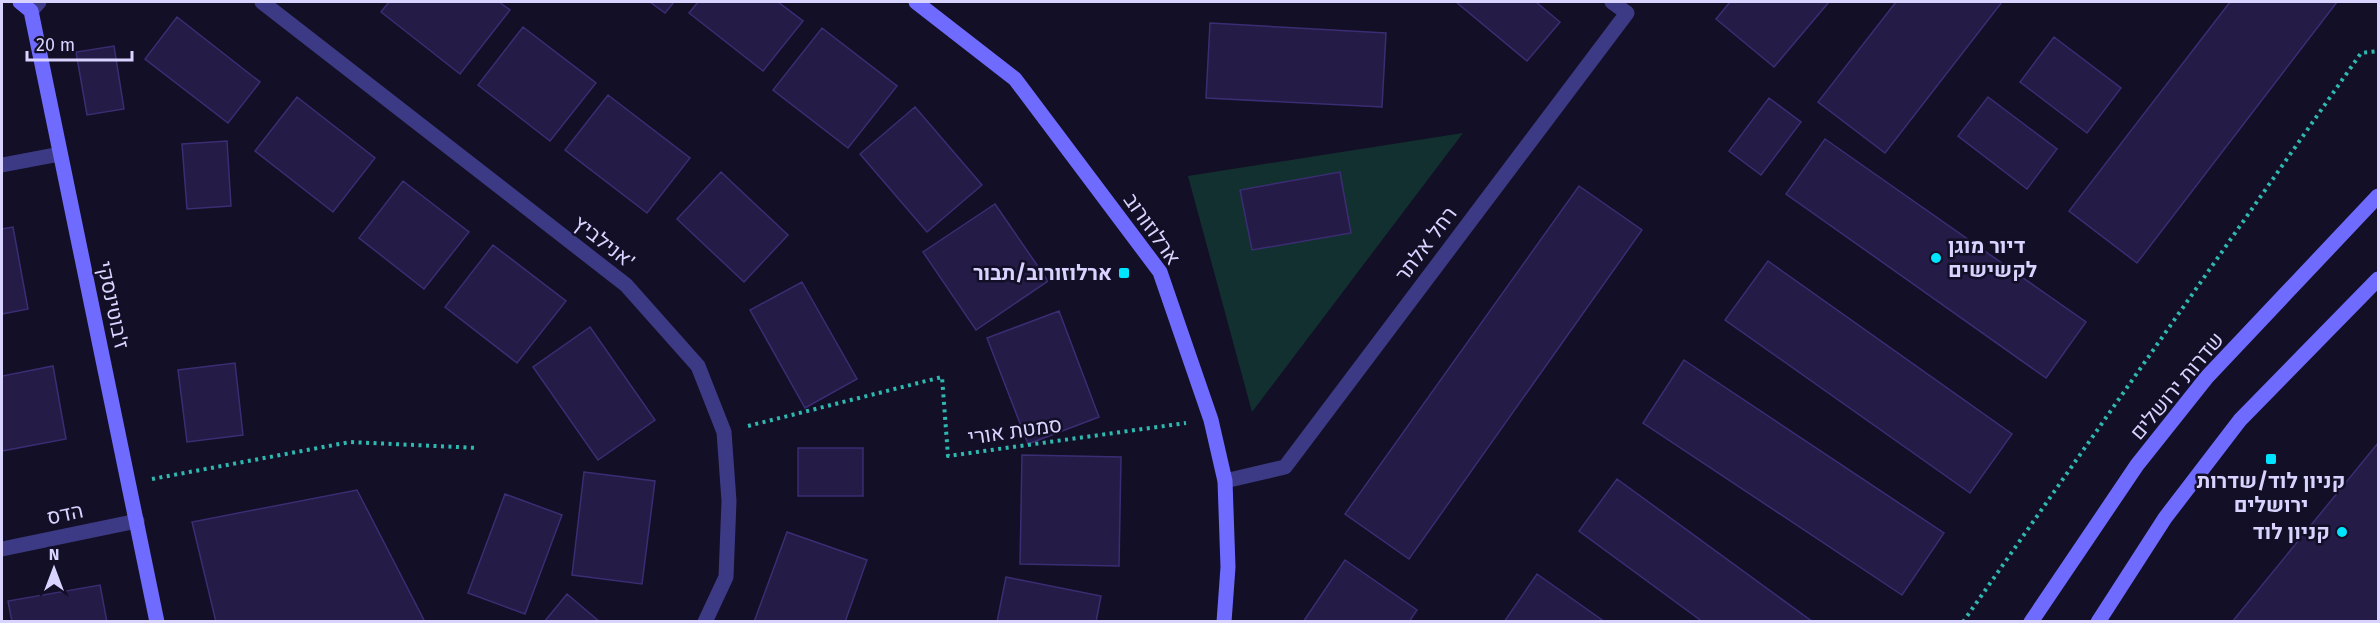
<svg xmlns="http://www.w3.org/2000/svg" width="2380" height="623" viewBox="0 0 2380 623" font-family="'Fira Sans',Heebo,sans-serif">
	<rect width="100%" height="100%" fill="#130f26"/>
	<path fill="#12302f" d="M 1463,133 L 1252,412 L 1188,176 Z"/>
	<path fill="#241b47" stroke="#3b2d73" stroke-width="1.5" d="M 389,2 L 499,2 L 510,10 L 460,74 L 381,12 Z
		M 650,2 L 674,2 L 665,13 Z
		M 698,2 L 778,2 L 803,21 L 763,71 L 689,13 Z
		M 1456,2 L 1536,2 L 1560,22 L 1527,61 Z
		M 1730,2 L 1829,2 L 1774,67 L 1716,19 Z
		M 1896,2 L 2002,2 L 1885,153 L 1818,102 Z
		M 2230,2 L 2337,2 L 2137,263 L 2069,211 Z
		M 177,17 L 260,82 L 228,123 L 145,59 Z
		M 1210,23 L 1386,33 L 1382,107 L 1206,98 Z
		M 523,27 L 596,83 L 550,141 L 478,85 Z
		M 822,28 L 897,86 L 848,148 L 773,90 Z
		M 2054,37 L 2121,88 L 2087,133 L 2020,82 Z
		M 114,46 L 124,109 L 87,115 L 76,52 Z
		M 608,95 L 690,158 L 647,213 L 565,150 Z
		M 297,97 L 375,158 L 333,212 L 255,151 Z
		M 1988,97 L 2057,149 L 2027,189 L 1958,136 Z
		M 1769,98 L 1801,122 L 1761,175 L 1729,151 Z
		M 915,107 L 982,185 L 927,232 L 860,154 Z
		M 1825,139 L 2086,322 L 2046,378 L 1786,194 Z
		M 227,141 L 231,206 L 187,209 L 182,144 Z
		M 721,172 L 788,235 L 744,282 L 677,219 Z
		M 1340,172 L 1351,233 L 1252,250 L 1240,190 Z
		M 403,181 L 469,232 L 424,289 L 359,238 Z
		M 1579,186 L 1642,230 L 1409,559 L 1345,514 Z
		M 995,204 L 1048,281 L 976,330 L 923,252 Z
		M 13,227 L 28,309 L 2,314 L 2,229 Z
		M 493,245 L 566,301 L 517,363 L 445,307 Z
		M 1768,261 L 2012,434 L 1970,493 L 1725,320 Z
		M 802,282 L 857,379 L 805,408 L 750,310 Z
		M 1059,311 L 1099,417 L 1028,444 L 987,338 Z
		M 590,327 L 655,420 L 598,460 L 533,367 Z
		M 1684,360 L 1944,533 L 1902,595 L 1643,423 Z
		M 235,363 L 243,435 L 187,442 L 178,370 Z
		M 53,366 L 66,439 L 2,451 L 2,376 Z
		M 2378,443 L 2378,622 L 2232,622 Z
		M 798,448 L 863,448 L 863,496 L 798,496 Z
		M 1022,455 L 1121,457 L 1119,566 L 1020,564 Z
		M 584,472 L 655,481 L 642,584 L 572,575 Z
		M 1617,479 L 1813,622 L 1703,622 L 1579,531 Z
		M 357,490 L 425,622 L 216,622 L 192,522 Z
		M 505,494 L 562,515 L 525,614 L 468,593 Z
		M 787,532 L 867,560 L 845,622 L 754,622 Z
		M 1345,560 L 1417,610 L 1409,622 L 1303,622 Z
		M 1537,574 L 1605,622 L 1504,622 Z
		M 1006,577 L 1101,596 L 1096,622 L 997,622 Z
		M 100,585 L 107,622 L 12,622 L 8,601 Z
		M 567,594 L 600,622 L 544,622 Z"/>
	<g fill="none" stroke-linecap="round" stroke-linejoin="round">
		<path stroke="#2fb8b0" stroke-width="4" stroke-dasharray="3 4.5" stroke-linecap="butt" d="M 748,426 L 942,377 L 948,456 L 1186,423
			M 152,479 L 350,442 L 478,448
			M 1963,622 L 2361,53 L 2378,51"/>
		<path stroke="#3d3a85" stroke-width="15" d="M 262,2 L 626,285 L 698,366 L 724,432 L 729,501 L 726,577 L 705,622
			M 31,11 L 39,2
			M 2,165 L 60,154
			M 1225,481 L 1285,467 L 1627,13 L 1612,2
			M 2,549 L 137,521"/>
		<path stroke="#6f6bff" stroke-width="15" d="M 20,2 L 31,11 L 157,622
			M 916,2 L 1015,79 L 1160,272 L 1211,420 L 1225,481 L 1228,567 L 1224,622
			M 2031,622 L 2137,465 L 2207,377 L 2378,196
			M 2098,622 L 2165,518 L 2240,420 L 2378,279"/>
	</g>
	<g fill="#00e5ff" stroke="#130f26" stroke-width="2">
		<circle cx="1936" cy="258" r="6"/>
		<rect x="1118" y="267" width="12" height="12" rx="3"/>
		<rect x="2265" y="453" width="12" height="12" rx="3"/>
		<circle cx="2342" cy="532" r="6"/>
	</g>
	<g text-anchor="middle" stroke-width="5" stroke-linejoin="round" paint-order="stroke">
		<g font-size="21" fill="#d9d4ff" stroke="#130f26">
			<text transform="translate(1152 229) rotate(55)" y="7">ארלוזורוב</text>
			<text transform="translate(604 242) rotate(38)" y="7">אנילביץ'</text>
			<text transform="translate(1426 244) rotate(-53)" y="7">רחל אלתר</text>
			<text transform="translate(113 305) rotate(78)" y="7">ז'בוטינסקי</text>
			<text transform="translate(2177 386) rotate(-50)" y="7">שדרות ירושלים</text>
			<text transform="translate(1015 431) rotate(-8)" y="7">סמטת אורי</text>
			<text transform="translate(65 514) rotate(-12)" y="7">הדס</text>
		</g>
		<g font-size="21" font-weight="bold" fill="#d9d4ff" stroke="#130f26" text-anchor="end">
			<text x="1948" y="253" text-anchor="start">דיור מוגן<tspan x="1948" dy="24">לקשישים</tspan></text>
			<text x="1112" y="280">ארלוזורוב/תבור</text>
			<text x="2271" y="488" text-anchor="middle">קניון לוד/שדרות<tspan x="2271" dy="24">ירושלים</tspan></text>
			<text x="2330" y="539">קניון לוד</text>
		</g>
	</g>
	<rect width="2380" height="623" fill="none" stroke="#d9d4ff" stroke-width="6"/>
	<g transform="translate(54 569)" stroke="#130f26" stroke-width="4.5" paint-order="stroke">
	<path d="M0-4.5L10 22L0 15L-10 22Z" fill="#d9d4ff"/>
	<text y="-9" font-size="16" font-weight="bold" text-anchor="middle" fill="#d9d4ff">N</text>
	</g>
	<path d="M27 51v9h105v-9" fill="none" stroke="#d9d4ff" stroke-width="3"/>
	<text x="36" y="51" font-size="18" fill="#d9d4ff" stroke="#130f26" stroke-width="4.5" paint-order="stroke">20 m</text>
</svg>
